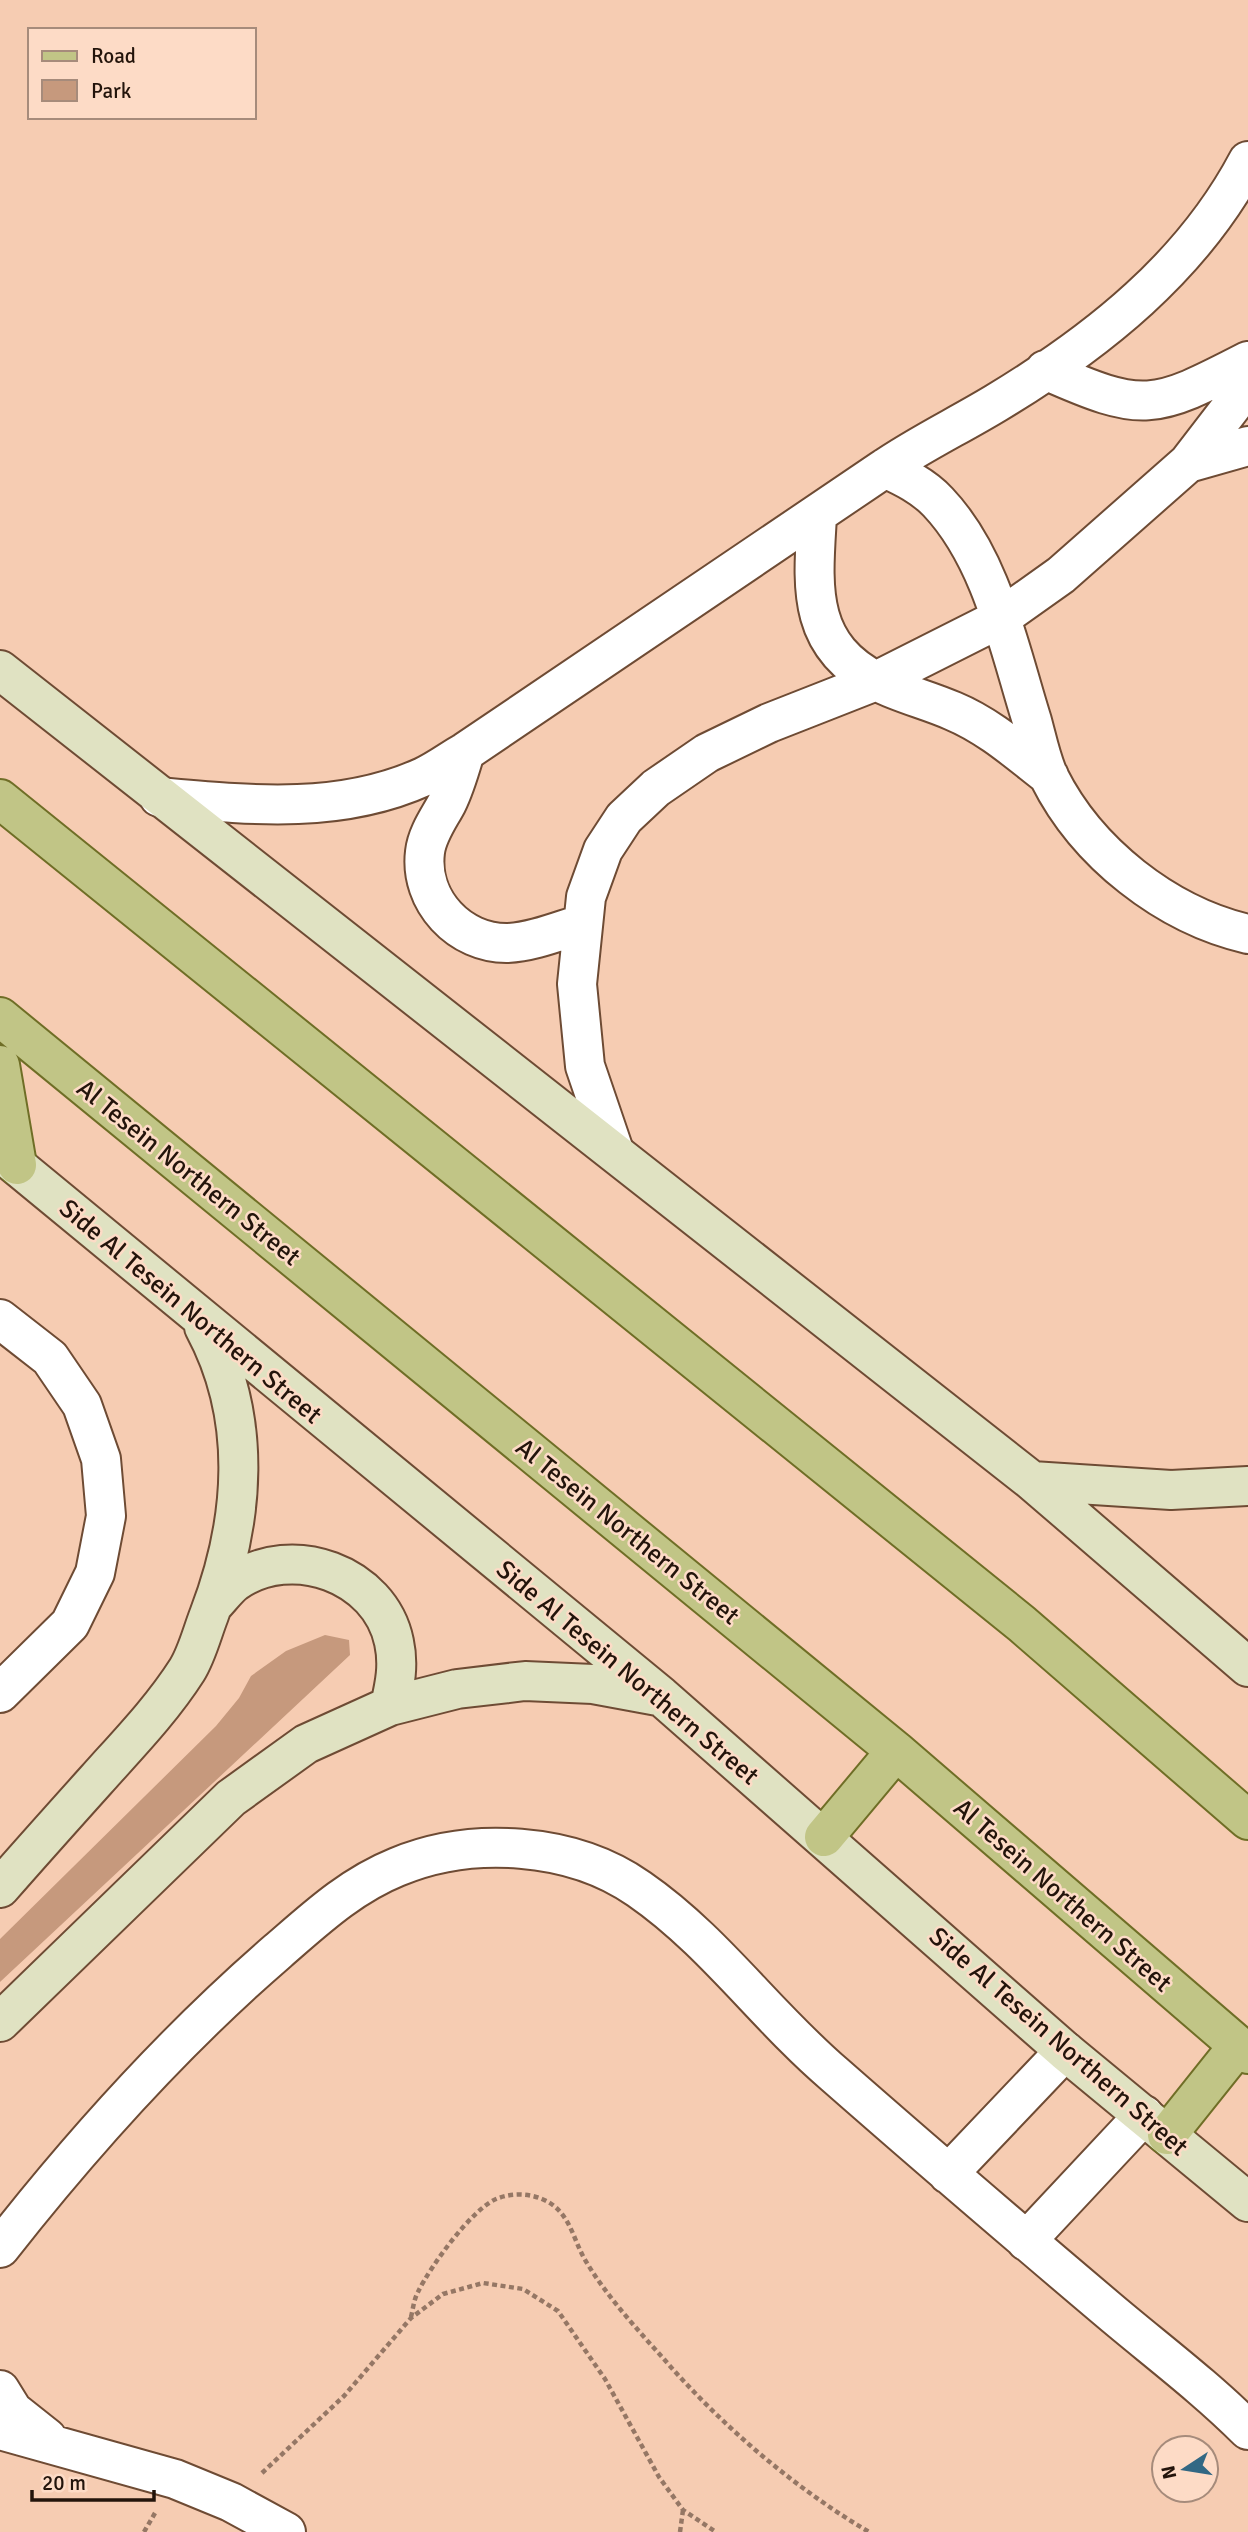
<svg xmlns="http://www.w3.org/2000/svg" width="1248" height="2532" viewBox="0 0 1248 2532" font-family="Signika,sans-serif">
	<rect width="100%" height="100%" fill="#f6ccb2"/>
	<path fill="#c6997d" d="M 325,1635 L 349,1640 L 350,1655 L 0,1982 L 0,1939 L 216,1726 L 239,1698 L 251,1676 L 286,1651 Z"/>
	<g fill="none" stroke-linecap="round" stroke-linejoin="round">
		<g stroke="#6e4b34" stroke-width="42">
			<path id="street" d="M 1045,370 C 1144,414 1153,410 1248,361
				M 1188,463 L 1248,446
				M 885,468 C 904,477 923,486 938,502 C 992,559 1009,648 1032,721 C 1037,739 1041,760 1049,777 C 1087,853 1166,915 1248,934
				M 817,516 C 813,585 805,645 878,682 C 902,694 928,700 953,711 C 989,726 1018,752 1049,776
				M 465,752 C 460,769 455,787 447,803 C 439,818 427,834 425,852 C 419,901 460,944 508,943 C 532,942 559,931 582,924
				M 159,797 C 248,805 339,815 423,777 C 438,770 451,760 465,752 C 604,659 743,565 882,470 C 918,445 958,426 996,403 C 1097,342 1192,267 1248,161
				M 614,1151 L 585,1066 L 577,984 L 586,897 L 603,850 L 624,818 L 656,788 L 707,753 L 769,723 L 876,681 L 999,619 L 1061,575 L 1188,463 L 1248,385
				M 0,1319 L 50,1358 L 82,1405 L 101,1459 L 106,1516 L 95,1573 L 70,1624 L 0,1693
				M 948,2174 L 1065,2051
				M 1026,2241 L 1144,2115
				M 0,2248 C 84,2141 175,2040 278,1951 C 315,1919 350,1886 397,1867 C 471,1836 572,1842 639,1889 C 713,1940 766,2016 834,2074 C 924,2153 1015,2231 1106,2308 C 1153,2348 1204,2386 1248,2430
				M 0,2390 L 13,2411 L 47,2438
				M 0,2430 L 175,2479 L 231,2502 L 286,2532"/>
		</g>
		<g stroke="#6e4b34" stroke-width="42">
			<path id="secondary" d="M 0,670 L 1032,1481 L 1248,1667
				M 0,1152 L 661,1696 L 1065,2051 L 1248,2202
				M 1032,1481 L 1171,1490 L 1248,1486
				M 213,1605 C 220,1598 227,1588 235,1582 C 292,1542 380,1574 394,1642 C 399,1665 395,1684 390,1706
				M 0,1888 C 35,1848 71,1808 106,1769 C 135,1737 164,1706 187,1670 C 197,1654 202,1633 209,1615 C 245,1521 253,1418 204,1327
				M 0,2022 L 231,1798 L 306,1744 L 390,1706 L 457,1689 L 525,1681 L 593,1684 L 658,1696"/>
		</g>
		<g stroke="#6f6e26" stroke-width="42">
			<path id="primary" d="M 0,799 L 1022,1624 L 1248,1820
				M 0,1017 L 896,1751 L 1248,2054
				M 0,1065 L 17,1165
				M 824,1837 L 896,1751
				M 1167,2135 L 1238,2046"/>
		</g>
		<path stroke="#957765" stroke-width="4.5" stroke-dasharray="5 3.5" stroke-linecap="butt" d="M 411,2317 C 413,2309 414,2299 418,2292 C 430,2267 471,2210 496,2199 C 510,2193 528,2193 542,2199 C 569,2210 572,2236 584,2258 C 604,2293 635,2327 663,2358 C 721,2425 793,2487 869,2532
			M 262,2473 L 344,2396 L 411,2318 L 443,2294 L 483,2283 L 523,2289 L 558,2311 L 605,2379 L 659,2477 L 683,2510 L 716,2532
			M 144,2532 L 155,2513
			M 680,2532 L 683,2510"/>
		<use href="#street" stroke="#fff" stroke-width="38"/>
		<use href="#secondary" stroke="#e0e2c2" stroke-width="38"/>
		<use href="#primary" stroke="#c1c586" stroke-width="38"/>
	</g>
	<g text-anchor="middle" stroke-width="5" stroke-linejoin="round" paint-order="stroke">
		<g font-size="26" fill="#23140b" stroke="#fddbc6">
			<text transform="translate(189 1172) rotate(39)" y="9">Al Tesein Northern Street</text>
			<text transform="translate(191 1311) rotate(40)" y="9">Side Al Tesein Northern Street</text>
			<text transform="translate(628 1531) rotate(39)" y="9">Al Tesein Northern Street</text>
			<text transform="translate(628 1672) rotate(40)" y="9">Side Al Tesein Northern Street</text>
			<text transform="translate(1063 1895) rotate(41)" y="9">Al Tesein Northern Street</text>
			<text transform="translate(1059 2041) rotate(41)" y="9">Side Al Tesein Northern Street</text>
		</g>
	</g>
	<rect x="28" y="28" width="228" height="91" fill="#fddbc6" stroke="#a68b7b" stroke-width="2"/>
	<rect x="42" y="51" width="35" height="10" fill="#c1c586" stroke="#a68b7b" stroke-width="2"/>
	<text x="91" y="63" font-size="21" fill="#23140b">Road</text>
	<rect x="42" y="80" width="35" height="21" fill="#c6997d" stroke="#a68b7b" stroke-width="2"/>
	<text x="91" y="98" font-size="21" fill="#23140b">Park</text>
	<g transform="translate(1185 2469) rotate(258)"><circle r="33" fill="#fddbc6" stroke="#a68b7b" stroke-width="2"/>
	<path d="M0-5L12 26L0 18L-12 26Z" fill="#326884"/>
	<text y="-10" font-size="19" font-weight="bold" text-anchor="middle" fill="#23140b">N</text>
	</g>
	<path d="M32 2490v10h122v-10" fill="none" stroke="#23140b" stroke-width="3.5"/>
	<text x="42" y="2490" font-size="21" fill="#23140b" stroke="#fddbc6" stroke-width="5" paint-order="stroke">20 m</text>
</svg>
